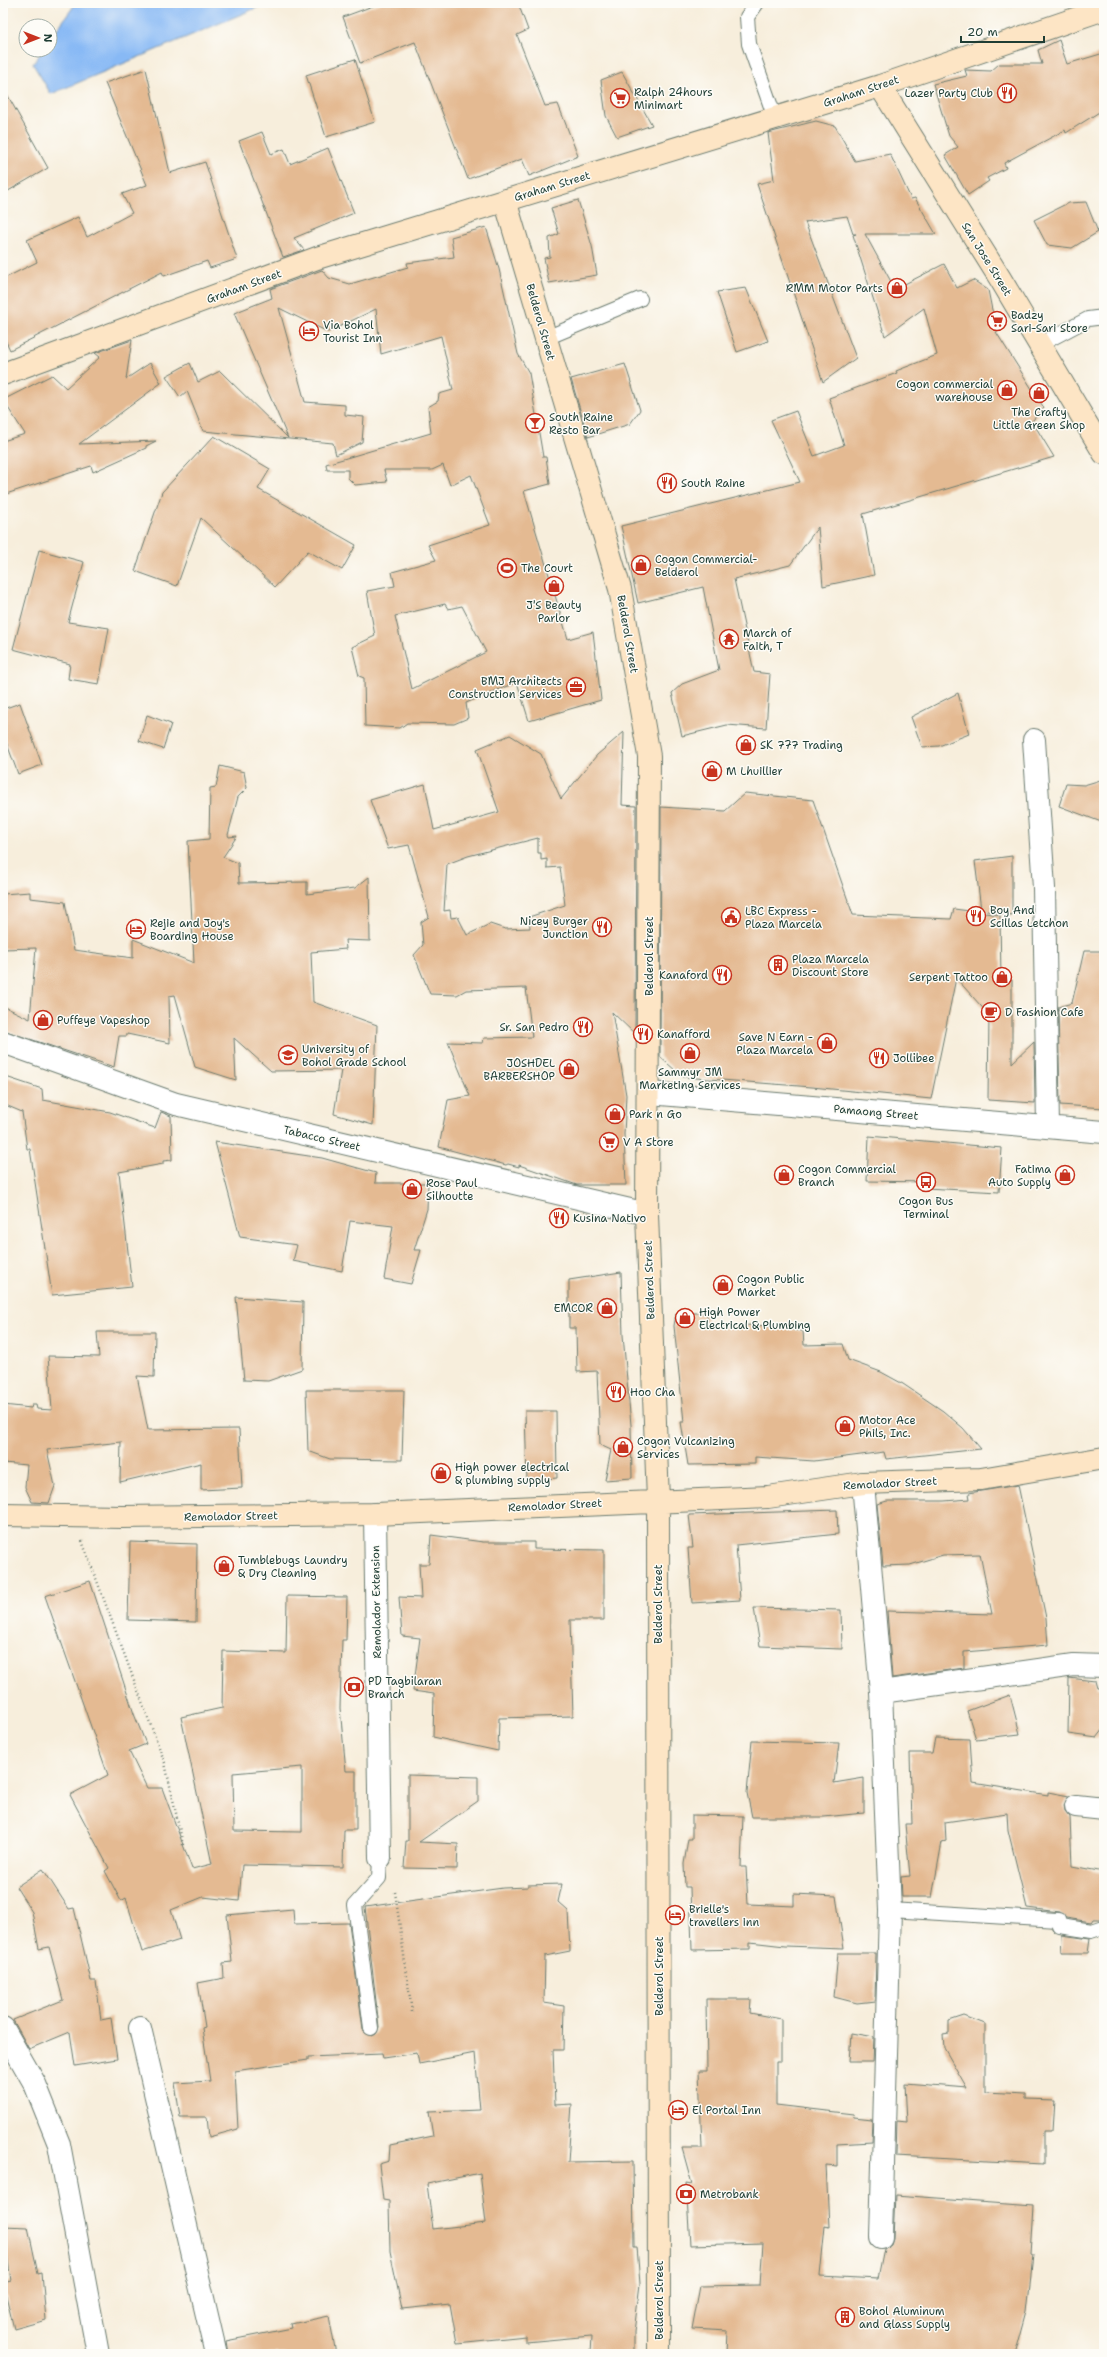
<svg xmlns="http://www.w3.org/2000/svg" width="1107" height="2357" viewBox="0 0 1107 2357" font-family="'Shantell Sans',sans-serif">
	<rect width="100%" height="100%" fill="#fdfcf7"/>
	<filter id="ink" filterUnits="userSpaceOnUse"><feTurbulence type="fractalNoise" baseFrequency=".025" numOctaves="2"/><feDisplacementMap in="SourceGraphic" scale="8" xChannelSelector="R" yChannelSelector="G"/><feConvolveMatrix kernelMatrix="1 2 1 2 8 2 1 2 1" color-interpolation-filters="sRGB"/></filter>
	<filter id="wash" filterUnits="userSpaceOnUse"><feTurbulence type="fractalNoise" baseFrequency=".012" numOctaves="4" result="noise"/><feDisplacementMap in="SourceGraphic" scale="16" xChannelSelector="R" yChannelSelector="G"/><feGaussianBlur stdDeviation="0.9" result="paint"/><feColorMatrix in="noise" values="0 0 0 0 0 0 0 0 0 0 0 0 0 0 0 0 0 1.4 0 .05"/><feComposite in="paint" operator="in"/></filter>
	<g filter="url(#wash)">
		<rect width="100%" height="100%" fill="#f7eedc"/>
		<path fill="#88b9f5" stroke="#547b94" d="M 76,3 L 268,3 L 51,94 L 33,64 L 43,50 L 50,50 L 50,39 Z"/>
		<g id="blocks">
			<path fill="#e4ba92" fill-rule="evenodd" d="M 381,3 L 518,3 L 528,30 L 517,35 L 545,106 L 558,104 L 578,156 L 529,176 L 522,159 L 468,179 L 415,42 L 360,63 L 343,17 Z
				M 1059,40 L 1067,64 L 1104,53 L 1104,109 L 1066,133 L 1065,130 L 1004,163 L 1006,168 L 987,178 L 989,181 L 968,195 L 945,155 L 958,147 L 949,136 L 933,84 L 967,76 L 965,70 L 991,71 L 999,64 L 1042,64 L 1038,50 Z
				M 355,59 L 375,122 L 326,137 L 306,75 Z
				M 146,69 L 170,173 L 205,162 L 237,259 L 210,268 L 207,261 L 164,276 L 162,272 L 10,350 L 3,335 L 3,279 L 37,262 L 27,240 L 78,217 L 87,237 L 132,213 L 122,194 L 147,185 L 105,83 Z
				M 622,72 L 652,125 L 617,137 L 606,116 L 601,80 Z
				M 3,87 L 48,168 L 3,194 Z
				M 816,121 L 835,126 L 855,161 L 890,154 L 911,199 L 915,198 L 936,234 L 865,234 L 895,289 L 944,264 L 957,288 L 973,280 L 988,290 L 992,310 L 1005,327 L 996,332 L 1044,408 L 1032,421 L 1054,457 L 863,514 L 874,575 L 823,586 L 818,527 L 790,565 L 734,579 L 754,672 L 770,674 L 766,728 L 727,725 L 682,736 L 672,693 L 682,684 L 719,670 L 703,587 L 638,603 L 621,526 L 800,482 L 771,420 L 796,411 L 814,456 L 844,445 L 829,398 L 897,373 L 896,371 L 937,355 L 924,308 L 885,336 L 853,235 L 856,234 L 853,234 L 847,216 L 805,222 L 856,358 L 823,382 L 757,184 L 774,180 L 768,133 Z
				M 262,132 L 271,154 L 284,149 L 290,164 L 328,148 L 354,213 L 294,238 L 304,250 L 283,257 L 239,141 Z
				M 578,200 L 592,246 L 597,275 L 549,283 L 544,258 L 550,257 L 549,238 L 559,234 L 551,208 Z
				M 1086,202 L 1098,232 L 1072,248 L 1047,245 L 1034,220 L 1068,203 Z
				M 486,227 L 499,269 L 518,354 L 529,373 L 543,457 L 546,457 L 550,484 L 524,491 L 568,639 L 593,632 L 601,700 L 529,721 L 517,682 L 466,703 L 468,718 L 454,724 L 407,723 L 400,728 L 365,726 L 364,678 L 359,676 L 352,647 L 375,636 L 367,591 L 395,586 L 392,572 L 436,560 L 428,545 L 490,525 L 471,475 L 450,485 L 443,465 L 432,470 L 384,470 L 387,482 L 355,485 L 348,478 L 348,470 L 327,470 L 326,464 L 431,433 L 428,407 L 438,401 L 439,394 L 453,390 L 441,336 L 381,354 L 376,309 L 328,332 L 279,308 L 305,402 L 345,405 L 345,415 L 364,417 L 362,442 L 336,455 L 333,443 L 203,431 L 187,391 L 180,397 L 166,376 L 190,363 L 198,382 L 220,371 L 288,438 L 234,313 L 272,298 L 270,289 L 322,270 L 329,278 L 350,284 L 408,267 L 407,263 L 454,257 L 451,237 ZM 445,604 L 448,609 L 462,606 L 486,652 L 412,689 L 395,616 Z
				M 746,288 L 768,341 L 737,352 L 717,292 Z
				M 132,340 L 126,379 L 150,363 L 161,383 L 79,444 L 156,441 L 146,446 L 146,448 L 93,472 L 91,466 L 3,495 L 3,441 L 25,434 L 3,400 L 52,375 L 66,388 L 100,357 L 95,353 Z
				M 625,364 L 640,410 L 630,424 L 588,437 L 571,379 Z
				M 214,436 L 270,469 L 258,489 L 356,545 L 342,570 L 308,551 L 275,587 L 201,518 L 177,586 L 135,571 L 162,492 Z
				M 39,550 L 84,562 L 68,622 L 109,628 L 99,684 L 68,679 L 70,664 L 13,649 Z
				M 958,693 L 969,734 L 939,746 L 922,747 L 911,717 Z
				M 20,703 L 42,765 L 18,774 L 3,733 L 3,709 Z
				M 147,715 L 171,724 L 163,749 L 139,741 Z
				M 624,732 L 622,805 L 636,806 L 635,1034 L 612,1012 L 626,1095 L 624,1134 L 626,1185 L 577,1185 L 519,1165 L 519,1167 L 508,1164 L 506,1165 L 439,1147 L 448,1100 L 470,1096 L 448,1042 L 483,1043 L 484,1038 L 532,1037 L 526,988 L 466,990 L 457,995 L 430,994 L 414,955 L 423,945 L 421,922 L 429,917 L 409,845 L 388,849 L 370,800 L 425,784 L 434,830 L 499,812 L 477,749 L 510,735 L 541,754 L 561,799 L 597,755 ZM 538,838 L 538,853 L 541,853 L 541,860 L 547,859 L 547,868 L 560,867 L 565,905 L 529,917 L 530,928 L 505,929 L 490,924 L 467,935 L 458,917 L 451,918 L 450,910 L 444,911 L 447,864 L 468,856 Z
				M 220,766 L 244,772 L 247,788 L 238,797 L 228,835 L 229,837 L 237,836 L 223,857 L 238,863 L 239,883 L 307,882 L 307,894 L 355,888 L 369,877 L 370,941 L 345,940 L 346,949 L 311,952 L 313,1002 L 377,1025 L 373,1125 L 334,1114 L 341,1070 L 271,1071 L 234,1038 L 236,1080 L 195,1067 L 175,995 L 169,996 L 170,1043 L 127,1034 L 127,1036 L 119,1036 L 114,1067 L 3,1030 L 3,1006 L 30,1019 L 36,948 L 3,949 L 3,894 L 30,892 L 30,898 L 65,902 L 74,950 L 133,958 L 133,939 L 194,963 L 188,841 L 209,839 L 210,788 L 216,787 Z
				M 1104,779 L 1104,823 L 1059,806 L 1066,784 L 1084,785 Z
				M 745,793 L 813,800 L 853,915 L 951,919 L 954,909 L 1000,915 L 1001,980 L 1012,980 L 1012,1063 L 1034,1042 L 1035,1103 L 988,1100 L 989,1015 L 956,978 L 931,1099 L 812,1087 L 683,1077 L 660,1057 L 661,807 L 725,811 Z
				M 1012,856 L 1012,915 L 981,910 L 975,861 Z
				M 1084,951 L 1104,951 L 1104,1108 L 1060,1105 L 1058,1007 L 1072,1003 Z
				M 3,1076 L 42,1089 L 43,1100 L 110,1112 L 155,1128 L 161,1112 L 171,1116 L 172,1160 L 163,1161 L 163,1164 L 119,1172 L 132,1287 L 52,1295 L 30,1149 L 27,1149 L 22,1112 L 3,1104 Z
				M 869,1136 L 1002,1148 L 999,1192 L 926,1188 L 926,1182 L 867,1181 Z
				M 215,1142 L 322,1158 L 376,1173 L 375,1183 L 428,1183 L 427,1209 L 414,1250 L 421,1250 L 411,1284 L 384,1279 L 393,1226 L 350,1221 L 342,1271 L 293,1261 L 297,1245 L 240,1237 Z
				M 621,1272 L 623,1335 L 631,1425 L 632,1478 L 605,1480 L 611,1450 L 600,1445 L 597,1371 L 577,1372 L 576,1328 L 569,1328 L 569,1280 Z
				M 236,1297 L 303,1302 L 302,1369 L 268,1381 L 244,1380 Z
				M 676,1313 L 707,1313 L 707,1326 L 758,1325 L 803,1331 L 804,1345 L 843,1344 L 848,1360 L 881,1372 L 903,1384 L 943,1411 L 963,1428 L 981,1449 L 886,1459 L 884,1452 L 814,1461 L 755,1457 L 755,1464 L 688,1465 L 681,1422 L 684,1422 L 674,1326 Z
				M 97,1332 L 155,1332 L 154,1377 L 137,1376 L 148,1430 L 239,1429 L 242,1488 L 201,1490 L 201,1463 L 120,1482 L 121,1442 L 47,1450 L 55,1486 L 49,1503 L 32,1502 L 25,1487 L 27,1465 L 3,1463 L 3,1405 L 31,1408 L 32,1405 L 36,1405 L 37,1409 L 52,1410 L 48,1356 L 99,1357 Z
				M 306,1390 L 404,1390 L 402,1460 L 330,1459 L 308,1451 Z
				M 525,1411 L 556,1411 L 557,1478 L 527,1481 Z
				M 1018,1485 L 1046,1618 L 1048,1645 L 964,1652 L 964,1668 L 892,1678 L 887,1611 L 992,1614 L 980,1554 L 943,1555 L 910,1565 L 883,1566 L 877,1504 L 887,1501 L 944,1501 L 970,1499 L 969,1493 Z
				M 837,1510 L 838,1534 L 736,1545 L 740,1600 L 692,1603 L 688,1548 L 693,1548 L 689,1515 Z
				M 431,1535 L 483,1542 L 534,1542 L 534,1549 L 604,1550 L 604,1620 L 570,1620 L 573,1716 L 499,1718 L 498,1751 L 433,1737 L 434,1694 L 413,1691 L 420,1638 L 402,1636 L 399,1597 L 421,1598 L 419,1564 L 429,1564 Z
				M 130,1542 L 197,1544 L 196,1622 L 128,1620 Z
				M 90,1581 L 134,1714 L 146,1744 L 129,1751 L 147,1788 L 162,1788 L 192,1869 L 212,1864 L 181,1717 L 222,1708 L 223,1651 L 286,1653 L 287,1596 L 347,1597 L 346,1640 L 342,1640 L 340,1708 L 346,1771 L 356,1771 L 356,1830 L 344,1830 L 343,1867 L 242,1865 L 239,1901 L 203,1897 L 171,1910 L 180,1940 L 142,1952 L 126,1898 L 121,1901 L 105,1871 L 109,1868 L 70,1795 L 108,1775 L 45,1596 ZM 302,1767 L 302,1832 L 234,1831 L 233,1773 Z
				M 754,1608 L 841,1610 L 842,1649 L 760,1646 Z
				M 1069,1678 L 1095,1681 L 1097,1688 L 1104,1688 L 1104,1729 L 1097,1738 L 1068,1734 Z
				M 1010,1695 L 1020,1734 L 976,1739 L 967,1711 Z
				M 935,1738 L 970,1739 L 973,1783 L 1048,1795 L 1048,1792 L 1069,1796 L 1064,1805 L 1065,1811 L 1070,1817 L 1072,1866 L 1104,1872 L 1104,1919 L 1093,1919 L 1091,1922 L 1066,1918 L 1059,1912 L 1027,1908 L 1008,1830 L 1007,1813 L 945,1822 L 946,1841 L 942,1842 L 932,1897 L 902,1897 L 901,1877 L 910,1876 L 905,1824 L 912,1824 L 910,1753 L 932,1753 Z
				M 752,1741 L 839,1743 L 834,1783 L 864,1778 L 864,1813 L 824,1817 L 752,1817 L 747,1793 Z
				M 408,1775 L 478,1777 L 478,1801 L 419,1842 L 458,1844 L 457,1869 L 404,1868 L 406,1841 L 408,1841 Z
				M 692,1815 L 743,1816 L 741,1867 L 746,1867 L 748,1904 L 794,1906 L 794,1894 L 836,1896 L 844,1948 L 785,1946 L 750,1942 L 750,1949 L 692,1950 L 690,1887 L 685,1887 L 684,1864 L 688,1839 L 692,1839 Z
				M 43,1869 L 69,1909 L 74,1908 L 91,1981 L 96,1981 L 101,2020 L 111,2018 L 117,2059 L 75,2066 L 70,2032 L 29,2049 L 13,2020 L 63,2000 L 49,1947 L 39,1949 L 32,1912 L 16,1887 Z
				M 562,1884 L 558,1902 L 568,1911 L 570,1951 L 545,1956 L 544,2003 L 564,2006 L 563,2050 L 553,2050 L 555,2105 L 572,2104 L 568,2162 L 633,2161 L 634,2247 L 637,2247 L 640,2284 L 634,2332 L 634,2354 L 590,2354 L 591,2336 L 526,2342 L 526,2336 L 457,2343 L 450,2304 L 402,2309 L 390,2251 L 389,2201 L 383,2200 L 379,2164 L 389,2161 L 390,2145 L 433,2136 L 429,2112 L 480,2110 L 475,2053 L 419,2064 L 417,2053 L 383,2058 L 382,2054 L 308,2057 L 308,2060 L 235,2071 L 238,2129 L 209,2137 L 207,2117 L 180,2117 L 175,2083 L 210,2081 L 202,2028 L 205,2027 L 198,1983 L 224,1978 L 223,1963 L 232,1962 L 227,1915 L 293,1909 L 294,1924 L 349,1923 L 363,2029 L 365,2033 L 372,2036 L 376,2034 L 379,2027 L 365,1907 L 503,1888 L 528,1887 L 528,1885 ZM 480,2173 L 486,2223 L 433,2229 L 427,2184 Z
				M 1062,1935 L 1090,1939 L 1088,1953 L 1061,1953 Z
				M 838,1953 L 876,1953 L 875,2001 L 857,2003 L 834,1997 Z
				M 706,1999 L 751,1999 L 750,2013 L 781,2019 L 781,2062 L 776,2062 L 776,2105 L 853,2114 L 854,2117 L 872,2119 L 871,2142 L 837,2144 L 837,2166 L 826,2165 L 829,2227 L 825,2226 L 820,2276 L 878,2279 L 884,2249 L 891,2244 L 893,2238 L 895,2195 L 1034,2205 L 1031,2255 L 1033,2256 L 1027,2310 L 1015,2354 L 727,2354 L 728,2331 L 692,2329 L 700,2286 L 760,2285 L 763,2243 L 690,2245 L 686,2183 L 692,2184 L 682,2148 L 702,2148 L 699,2071 L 707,2071 Z
				M 964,2016 L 985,2024 L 985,2092 L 1025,2094 L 1025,2099 L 1053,2100 L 1051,2131 L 1044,2131 L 1044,2164 L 896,2156 L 897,2121 L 907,2122 L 905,2083 L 967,2088 L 944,2048 L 943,2034 L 949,2033 L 949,2021 Z
				M 851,2033 L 874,2037 L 873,2062 L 849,2062 Z
				M 3,2226 L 28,2227 L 38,2274 L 42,2273 L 46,2320 L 14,2329 L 3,2283 L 11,2281 Z
				M 329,2316 L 336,2354 L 228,2354 L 226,2341 L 292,2328 L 291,2324 Z"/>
		</g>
	</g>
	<g filter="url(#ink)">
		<use href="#blocks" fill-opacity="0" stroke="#6b7b6f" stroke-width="1"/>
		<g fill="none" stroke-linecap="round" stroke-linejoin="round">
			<g stroke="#6b7b6f" stroke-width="16">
				<path id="lane" d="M 757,3 L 747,17 L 749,44 L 775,118
					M 546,338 L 640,299
					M 1039,345 L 1088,319 L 1104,317
					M 890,1910 L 1058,1920 L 1060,1926 L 1092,1931 L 1104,1927
					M 371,2028 L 355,1905 L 379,1878 L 380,1858"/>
			</g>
			<g stroke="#6b7b6f" stroke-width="24">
				<path id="street" d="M 1034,740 L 1044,888 L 1048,1127
					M 3,1042 L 176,1104 L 647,1214
					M 649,1093 L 1104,1132
					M 863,1483 L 881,1692 L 890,1910 L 881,2237
					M 375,1514 L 380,1858
					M 881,1692 L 1074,1665 L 1104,1666
					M 1076,1806 L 1104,1809
					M 3,2028 L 35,2084 L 59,2144 L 98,2354
					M 140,2028 L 216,2354"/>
			</g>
			<g stroke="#6b7b6f" stroke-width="24">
				<path id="secondary" d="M 880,86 L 1001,280 L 1104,453
					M 505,200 L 620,589 L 649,756 L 647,1214 L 658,1500 L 659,2354
					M 3,374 L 317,258 L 880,86 L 1104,9
					M 3,1515 L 122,1517 L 375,1514 L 768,1497 L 863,1483 L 981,1479 L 1104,1458"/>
			</g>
			<path stroke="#6b7b6f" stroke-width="2.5" stroke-dasharray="1 3" stroke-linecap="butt" d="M 82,1541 L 165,1763 L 183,1845
				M 395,1892 L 412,2012"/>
			<use href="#lane" stroke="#fff" stroke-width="14"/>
			<use href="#street" stroke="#fff" stroke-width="22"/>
			<use href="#secondary" stroke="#fde5c5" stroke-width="22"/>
		</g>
	</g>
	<defs>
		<g id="restaurant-ring" transform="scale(1)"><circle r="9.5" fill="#fdfcf7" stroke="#c8321e" stroke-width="1.5"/><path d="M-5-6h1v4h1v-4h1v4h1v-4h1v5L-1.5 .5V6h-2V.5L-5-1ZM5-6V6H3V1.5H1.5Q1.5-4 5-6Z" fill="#c8321e"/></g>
		<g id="supermarket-ring" transform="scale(1)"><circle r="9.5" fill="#fdfcf7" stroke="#c8321e" stroke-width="1.5"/><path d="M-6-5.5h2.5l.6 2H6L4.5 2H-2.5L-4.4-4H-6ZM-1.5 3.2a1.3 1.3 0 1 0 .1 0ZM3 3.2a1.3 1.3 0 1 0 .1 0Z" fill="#c8321e"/></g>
		<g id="shop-ring" transform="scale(1)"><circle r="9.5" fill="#fdfcf7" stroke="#c8321e" stroke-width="1.5"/><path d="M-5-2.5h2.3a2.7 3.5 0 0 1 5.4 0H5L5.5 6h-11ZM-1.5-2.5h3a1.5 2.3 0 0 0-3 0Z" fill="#c8321e"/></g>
		<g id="hotel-ring" transform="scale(1)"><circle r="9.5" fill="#fdfcf7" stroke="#c8321e" stroke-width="1.5"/><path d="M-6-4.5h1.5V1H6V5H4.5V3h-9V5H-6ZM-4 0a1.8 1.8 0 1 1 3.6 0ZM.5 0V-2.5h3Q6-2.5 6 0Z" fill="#c8321e"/></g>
		<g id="bar-ring" transform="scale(1)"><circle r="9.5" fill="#fdfcf7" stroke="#c8321e" stroke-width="1.5"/><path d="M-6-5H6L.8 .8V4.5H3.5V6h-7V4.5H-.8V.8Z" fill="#c8321e"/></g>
		<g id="stadium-ring" transform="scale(1)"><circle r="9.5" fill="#fdfcf7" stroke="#c8321e" stroke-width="1.5"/><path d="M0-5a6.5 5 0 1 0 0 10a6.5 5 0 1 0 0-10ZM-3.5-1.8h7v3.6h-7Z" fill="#c8321e"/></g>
		<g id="temple-ring" transform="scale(1)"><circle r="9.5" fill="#fdfcf7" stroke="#c8321e" stroke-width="1.5"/><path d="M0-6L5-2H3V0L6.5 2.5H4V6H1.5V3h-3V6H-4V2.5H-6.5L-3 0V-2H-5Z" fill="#c8321e"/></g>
		<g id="office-ring" transform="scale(1)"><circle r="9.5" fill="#fdfcf7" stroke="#c8321e" stroke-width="1.5"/><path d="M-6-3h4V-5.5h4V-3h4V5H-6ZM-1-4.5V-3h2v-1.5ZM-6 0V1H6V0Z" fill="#c8321e"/></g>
		<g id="civic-ring" transform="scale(1)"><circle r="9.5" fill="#fdfcf7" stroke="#c8321e" stroke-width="1.5"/><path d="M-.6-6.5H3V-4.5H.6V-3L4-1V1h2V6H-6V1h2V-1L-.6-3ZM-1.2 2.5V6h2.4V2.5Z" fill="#c8321e"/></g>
		<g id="building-ring" transform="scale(1)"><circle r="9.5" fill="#fdfcf7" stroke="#c8321e" stroke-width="1.5"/><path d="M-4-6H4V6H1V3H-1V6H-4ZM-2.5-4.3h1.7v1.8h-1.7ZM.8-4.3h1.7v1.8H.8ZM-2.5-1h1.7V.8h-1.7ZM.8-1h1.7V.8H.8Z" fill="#c8321e"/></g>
		<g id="cafe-ring" transform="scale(1)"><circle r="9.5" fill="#fdfcf7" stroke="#c8321e" stroke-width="1.5"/><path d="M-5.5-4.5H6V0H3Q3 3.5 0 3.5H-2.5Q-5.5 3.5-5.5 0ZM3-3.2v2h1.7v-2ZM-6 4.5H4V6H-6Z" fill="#c8321e"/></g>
		<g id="school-ring" transform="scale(1)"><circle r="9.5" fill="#fdfcf7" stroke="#c8321e" stroke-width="1.5"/><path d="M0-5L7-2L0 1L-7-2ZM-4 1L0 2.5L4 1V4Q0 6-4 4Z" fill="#c8321e"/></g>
		<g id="bus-ring" transform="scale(1)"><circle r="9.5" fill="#fdfcf7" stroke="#c8321e" stroke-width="1.5"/><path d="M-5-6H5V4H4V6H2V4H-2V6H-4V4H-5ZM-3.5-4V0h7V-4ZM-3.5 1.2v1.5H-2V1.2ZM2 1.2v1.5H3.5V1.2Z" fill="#c8321e"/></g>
		<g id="bank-ring" transform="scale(1)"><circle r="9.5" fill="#fdfcf7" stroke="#c8321e" stroke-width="1.5"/><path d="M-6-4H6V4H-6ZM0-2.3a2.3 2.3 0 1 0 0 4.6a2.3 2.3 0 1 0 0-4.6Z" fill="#c8321e"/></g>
	</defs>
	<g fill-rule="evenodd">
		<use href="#restaurant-ring" x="1007" y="93"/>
		<use href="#supermarket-ring" x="620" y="98"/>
		<use href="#shop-ring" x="897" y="288"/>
		<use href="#supermarket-ring" x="997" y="321"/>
		<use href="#hotel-ring" x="309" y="331"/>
		<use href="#shop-ring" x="1007" y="390"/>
		<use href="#shop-ring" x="1039" y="393"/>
		<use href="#bar-ring" x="535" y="423"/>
		<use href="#restaurant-ring" x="667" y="483"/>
		<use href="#shop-ring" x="641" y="565"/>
		<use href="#stadium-ring" x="507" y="568"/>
		<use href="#shop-ring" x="554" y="586"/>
		<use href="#temple-ring" x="729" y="639"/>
		<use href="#office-ring" x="576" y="687"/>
		<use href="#shop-ring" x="746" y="745"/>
		<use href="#shop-ring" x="712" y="771"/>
		<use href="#restaurant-ring" x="976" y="916"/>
		<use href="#civic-ring" x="731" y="917"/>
		<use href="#restaurant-ring" x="602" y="927"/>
		<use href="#hotel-ring" x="136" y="929"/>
		<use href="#building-ring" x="778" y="965"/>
		<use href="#restaurant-ring" x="722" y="975"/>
		<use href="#shop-ring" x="1002" y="977"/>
		<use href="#cafe-ring" x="991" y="1012"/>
		<use href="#shop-ring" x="43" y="1020"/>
		<use href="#restaurant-ring" x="583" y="1027"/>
		<use href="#restaurant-ring" x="643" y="1034"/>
		<use href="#shop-ring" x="827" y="1043"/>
		<use href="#shop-ring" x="690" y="1053"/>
		<use href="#school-ring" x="288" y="1055"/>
		<use href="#restaurant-ring" x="879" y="1058"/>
		<use href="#shop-ring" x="569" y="1069"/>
		<use href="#shop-ring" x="615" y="1114"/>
		<use href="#supermarket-ring" x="609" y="1142"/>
		<use href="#shop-ring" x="784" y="1175"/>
		<use href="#shop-ring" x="1065" y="1175"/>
		<use href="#bus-ring" x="926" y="1182"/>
		<use href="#shop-ring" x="412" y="1189"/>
		<use href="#restaurant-ring" x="559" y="1218"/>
		<use href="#shop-ring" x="723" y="1285"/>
		<use href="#shop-ring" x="607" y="1308"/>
		<use href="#shop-ring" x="685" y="1318"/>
		<use href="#restaurant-ring" x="616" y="1392"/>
		<use href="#shop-ring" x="845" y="1426"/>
		<use href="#shop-ring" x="623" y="1447"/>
		<use href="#shop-ring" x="441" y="1473"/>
		<use href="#shop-ring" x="224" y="1566"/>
		<use href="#bank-ring" x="354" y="1687"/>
		<use href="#hotel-ring" x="675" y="1915"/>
		<use href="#hotel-ring" x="678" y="2110"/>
		<use href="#bank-ring" x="686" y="2194"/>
		<use href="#building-ring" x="845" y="2317"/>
	</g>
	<g text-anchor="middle" stroke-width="3" stroke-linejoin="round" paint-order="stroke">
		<g font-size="11" fill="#1f3d34" stroke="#fdfcf7">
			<text transform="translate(861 91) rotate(-18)" y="4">Graham Street</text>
			<text transform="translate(552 186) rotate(-17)" y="4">Graham Street</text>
			<text transform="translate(987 259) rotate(58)" y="4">San Jose Street</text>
			<text transform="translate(244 286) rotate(-20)" y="4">Graham Street</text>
			<text transform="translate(541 322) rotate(74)" y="4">Belderol Street</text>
			<text transform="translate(628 634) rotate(80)" y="4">Belderol Street</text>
			<text transform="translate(649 956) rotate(-90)" y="4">Belderol Street</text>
			<text transform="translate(876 1112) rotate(5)" y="4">Pamaong Street</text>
			<text transform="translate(322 1138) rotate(13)" y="4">Tabacco Street</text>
			<text transform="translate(649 1280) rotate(-92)" y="4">Belderol Street</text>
			<text transform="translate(890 1483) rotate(-3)" y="4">Remolador Street</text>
			<text transform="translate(555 1505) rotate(-3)" y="4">Remolador Street</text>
			<text transform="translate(231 1516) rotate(-1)" y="4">Remolador Street</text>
			<text transform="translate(376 1602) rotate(-91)" y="4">Remolador Extension</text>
			<text transform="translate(658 1604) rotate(-90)" y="4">Belderol Street</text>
			<text transform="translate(659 1976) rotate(-90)" y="4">Belderol Street</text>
			<text transform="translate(659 2300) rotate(-90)" y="4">Belderol Street</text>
		</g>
		<g font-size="11" fill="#1f3d34" stroke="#fdfcf7" text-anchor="start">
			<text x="634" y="96">Ralph 24hours<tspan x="634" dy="13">Minimart</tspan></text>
			<text x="993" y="97" text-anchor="end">Lazer Party Club</text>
			<text x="883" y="292" text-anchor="end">RMM Motor Parts</text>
			<text x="1011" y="319">Badzy<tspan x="1011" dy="13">Sari-Sari Store</tspan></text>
			<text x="323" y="329">Via Bohol<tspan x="323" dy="13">Tourist Inn</tspan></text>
			<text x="993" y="388" text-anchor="end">Cogon commercial<tspan x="993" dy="13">warehouse</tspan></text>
			<text x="1039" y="416" text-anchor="middle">The Crafty<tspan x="1039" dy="13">Little Green Shop</tspan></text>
			<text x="549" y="421">South Raine<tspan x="549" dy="13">Resto Bar</tspan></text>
			<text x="681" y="487">South Raine</text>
			<text x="655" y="563">Cogon Commercial-<tspan x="655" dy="13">Belderol</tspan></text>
			<text x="521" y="572">The Court</text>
			<text x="554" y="609" text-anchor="middle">J'S Beauty<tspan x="554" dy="13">Parlor</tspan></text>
			<text x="743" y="637">March of<tspan x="743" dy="13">Faith, T</tspan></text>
			<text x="562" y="685" text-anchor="end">BMJ Architects<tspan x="562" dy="13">Construction Services</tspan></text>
			<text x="760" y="749">SK 777 Trading</text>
			<text x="726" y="775">M Lhuillier</text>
			<text x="990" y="914">Boy And<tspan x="990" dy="13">Scillas Letchon</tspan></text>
			<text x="745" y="915">LBC Express -<tspan x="745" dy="13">Plaza Marcela</tspan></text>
			<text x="588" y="925" text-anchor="end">Nicey Burger<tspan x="588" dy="13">Junction</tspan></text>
			<text x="150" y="927">Rejie and Joy's<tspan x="150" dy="13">Boarding House</tspan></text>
			<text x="792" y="963">Plaza Marcela<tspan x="792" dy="13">Discount Store</tspan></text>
			<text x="708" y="979" text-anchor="end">Kanaford</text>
			<text x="988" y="981" text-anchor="end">Serpent Tattoo</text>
			<text x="1005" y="1016">D Fashion Cafe</text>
			<text x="57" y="1024">Puffeye Vapeshop</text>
			<text x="569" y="1031" text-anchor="end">Sr. San Pedro</text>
			<text x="657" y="1038">Kanafford</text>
			<text x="813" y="1041" text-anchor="end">Save N Earn -<tspan x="813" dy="13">Plaza Marcela</tspan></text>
			<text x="302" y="1053">University of<tspan x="302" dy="13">Bohol Grade School</tspan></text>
			<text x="893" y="1062">Jollibee</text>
			<text x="555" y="1067" text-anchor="end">JOSHDEL<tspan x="555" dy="13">BARBERSHOP</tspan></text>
			<text x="690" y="1076" text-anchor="middle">Sammyr JM<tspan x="690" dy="13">Marketing Services</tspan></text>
			<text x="629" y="1118">Park n Go</text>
			<text x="623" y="1146">V A Store</text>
			<text x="798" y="1173">Cogon Commercial<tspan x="798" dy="13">Branch</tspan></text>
			<text x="1051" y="1173" text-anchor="end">Fatima<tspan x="1051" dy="13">Auto Supply</tspan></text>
			<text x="426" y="1187">Rose Paul<tspan x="426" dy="13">Silhoutte</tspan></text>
			<text x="926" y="1205" text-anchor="middle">Cogon Bus<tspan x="926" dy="13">Terminal</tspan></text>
			<text x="573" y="1222">Kusina Nativo</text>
			<text x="737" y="1283">Cogon Public<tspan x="737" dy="13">Market</tspan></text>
			<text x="593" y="1312" text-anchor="end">EMCOR</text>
			<text x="699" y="1316">High Power<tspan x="699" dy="13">Electrical &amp; Plumbing</tspan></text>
			<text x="630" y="1396">Hoo Cha</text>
			<text x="859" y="1424">Motor Ace<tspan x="859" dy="13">Phils, Inc.</tspan></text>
			<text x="637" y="1445">Cogon Vulcanizing<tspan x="637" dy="13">Services</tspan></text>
			<text x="455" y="1471">High power electrical<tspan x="455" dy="13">&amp; plumbing supply</tspan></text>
			<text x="238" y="1564">Tumblebugs Laundry<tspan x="238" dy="13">&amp; Dry Cleaning</tspan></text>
			<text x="368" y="1685">PD Tagbilaran<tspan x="368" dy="13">Branch</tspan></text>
			<text x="689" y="1913">Brielle's<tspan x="689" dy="13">travellers inn</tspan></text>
			<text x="692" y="2114">El Portal Inn</text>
			<text x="700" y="2198">Metrobank</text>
			<text x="859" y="2315">Bohol Aluminum<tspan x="859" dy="13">and Glass Supply</tspan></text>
		</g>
	</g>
	<rect width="1107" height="2357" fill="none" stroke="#fdfcf7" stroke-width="16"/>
	<g transform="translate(38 38) rotate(90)"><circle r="19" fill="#fdfcf7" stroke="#a4b0a9"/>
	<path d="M0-3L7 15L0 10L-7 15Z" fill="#c8321e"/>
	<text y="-6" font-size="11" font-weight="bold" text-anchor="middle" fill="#1f3d34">N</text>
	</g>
	<path d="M961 36v6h83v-6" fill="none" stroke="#1f3d34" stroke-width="2"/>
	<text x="967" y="36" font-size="12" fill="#1f3d34" stroke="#fdfcf7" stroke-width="3" paint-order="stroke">20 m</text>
</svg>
